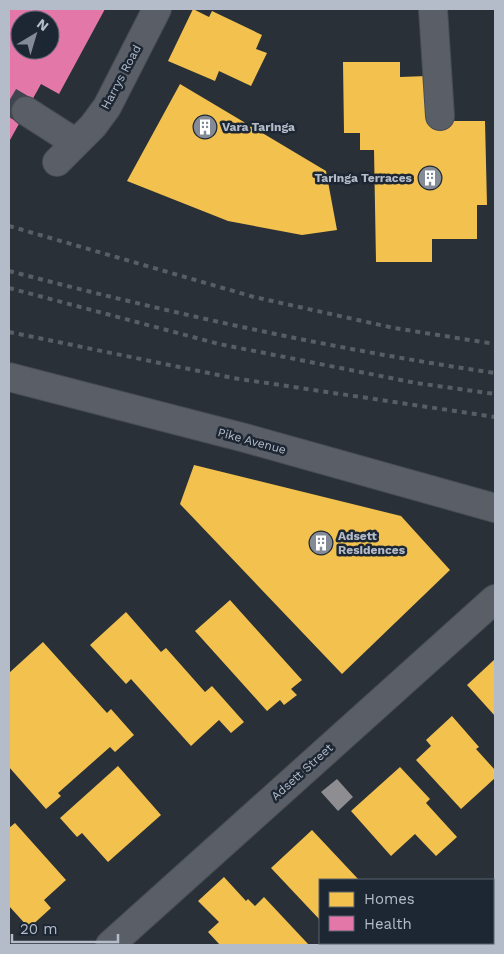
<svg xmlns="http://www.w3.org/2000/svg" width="504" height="954" viewBox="0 0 504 954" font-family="'Work Sans',sans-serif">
	<rect width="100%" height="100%" fill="#2a3038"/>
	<path fill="#f2c14e" d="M 193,9 L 209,17 L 212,11 L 262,35 L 256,49 L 267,53 L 251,86 L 219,71 L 215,81 L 168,61 Z
		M 343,62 L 400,62 L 400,77 L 427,76 L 428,121 L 485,121 L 487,205 L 477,205 L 477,239 L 432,239 L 432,262 L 376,262 L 374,150 L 360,150 L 360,133 L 344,133 Z
		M 180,84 L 326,171 L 337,230 L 302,235 L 228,221 L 127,181 Z
		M 194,465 L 401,516 L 450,570 L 342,674 L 180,504 Z
		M 230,600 L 302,680 L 291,689 L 297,695 L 284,705 L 280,700 L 267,711 L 195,631 Z
		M 126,612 L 161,652 L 166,648 L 205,692 L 212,686 L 244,722 L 231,733 L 219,720 L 191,746 L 131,679 L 126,684 L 90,645 Z
		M 43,642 L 107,713 L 111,709 L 134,735 L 115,752 L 110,747 L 58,793 L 61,796 L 46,809 L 9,767 L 9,673 Z
		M 495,659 L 495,716 L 467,685 Z
		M 452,716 L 479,747 L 476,749 L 495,770 L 495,778 L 461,809 L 416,760 L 431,746 L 426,740 Z
		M 118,766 L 161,815 L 108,862 L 82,833 L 77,837 L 60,818 Z
		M 400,767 L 430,799 L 426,803 L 457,837 L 436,856 L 415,834 L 391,856 L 351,811 Z
		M 15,823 L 66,880 L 44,900 L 51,908 L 29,928 L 9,906 L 9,828 Z
		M 312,830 L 359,880 L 320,880 L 320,920 L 271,868 Z
		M 224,877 L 246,901 L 248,899 L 255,906 L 264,897 L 309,945 L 220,945 L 208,932 L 219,922 L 198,901 Z"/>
	<path fill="#e377a8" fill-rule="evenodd" d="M 9,9 L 105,9 L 59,94 L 41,84 L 10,140 ZM 20,20 L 50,20 L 50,50 L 20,50 Z"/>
	<path fill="#8d8d92" d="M 337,779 L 353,797 L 338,811 L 321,792 Z"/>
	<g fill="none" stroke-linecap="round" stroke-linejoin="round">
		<path stroke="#3f454e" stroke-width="28" stroke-dasharray="28 14" stroke-linecap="butt" d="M 9,101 L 26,111"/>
		<g stroke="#484c53" stroke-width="30">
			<path id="minor" d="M 433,9 L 440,116
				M 26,111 L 76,143
				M 57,162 L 93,126 L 107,107 L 157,9
				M 9,377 L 245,438 L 495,508
				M 110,945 L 495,599"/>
		</g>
		<use href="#minor" stroke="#5a5e66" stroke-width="28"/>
		<path stroke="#595d64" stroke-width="4" stroke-dasharray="5 5" stroke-linecap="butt" d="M 9,226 L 254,297 L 394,328 L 495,344
			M 9,271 C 169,313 331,349 495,373
			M 9,288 L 219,344 L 416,383 L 495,394
			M 9,332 L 233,378 L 495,417"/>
	</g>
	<defs>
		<g id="building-disc" transform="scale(1.25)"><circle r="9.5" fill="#848b96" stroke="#1d2633"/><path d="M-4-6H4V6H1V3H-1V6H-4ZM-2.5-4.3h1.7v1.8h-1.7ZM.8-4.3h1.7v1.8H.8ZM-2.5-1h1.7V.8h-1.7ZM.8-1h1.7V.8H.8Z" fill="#fff"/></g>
	</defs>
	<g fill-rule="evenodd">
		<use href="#building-disc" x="205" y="127"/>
		<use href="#building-disc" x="430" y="178"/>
		<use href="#building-disc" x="321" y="543"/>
	</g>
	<g text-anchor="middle" stroke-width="5" stroke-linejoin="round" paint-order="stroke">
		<g font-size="12" fill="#b4bcc9" stroke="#1d2633">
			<text transform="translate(121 77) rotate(-62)" y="4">Harrys Road</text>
			<text transform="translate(252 441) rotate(15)" y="4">Pike Avenue</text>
			<text transform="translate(302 772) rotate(-42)" y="4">Adsett Street</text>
		</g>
		<g font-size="12" font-weight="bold" fill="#b4bcc9" stroke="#1d2633" text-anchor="start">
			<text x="222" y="131">Vara Taringa</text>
			<text x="412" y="182" text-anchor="end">Taringa Terraces</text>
			<text x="338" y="540">Adsett<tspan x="338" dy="14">Residences</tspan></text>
		</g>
	</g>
	<rect width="504" height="954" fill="none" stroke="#b4bcc9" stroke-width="20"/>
	<rect x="319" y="879" width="175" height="65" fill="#1d2633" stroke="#59626f"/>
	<rect x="329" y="892" width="25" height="15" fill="#f2c14e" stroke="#59626f"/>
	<text x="364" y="904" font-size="15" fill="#b4bcc9">Homes</text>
	<rect x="329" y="916" width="25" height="15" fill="#e377a8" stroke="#59626f"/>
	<text x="364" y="929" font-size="15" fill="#b4bcc9">Health</text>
	<g transform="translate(35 35) rotate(38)"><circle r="24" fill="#1d2633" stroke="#59626f"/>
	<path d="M0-4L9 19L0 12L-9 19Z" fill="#848b96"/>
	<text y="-8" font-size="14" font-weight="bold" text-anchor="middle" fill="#b4bcc9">N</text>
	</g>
	<path d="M12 934v8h106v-8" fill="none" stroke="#b4bcc9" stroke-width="2.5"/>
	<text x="20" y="934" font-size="15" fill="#b4bcc9" stroke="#1d2633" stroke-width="4" paint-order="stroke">20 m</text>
</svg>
